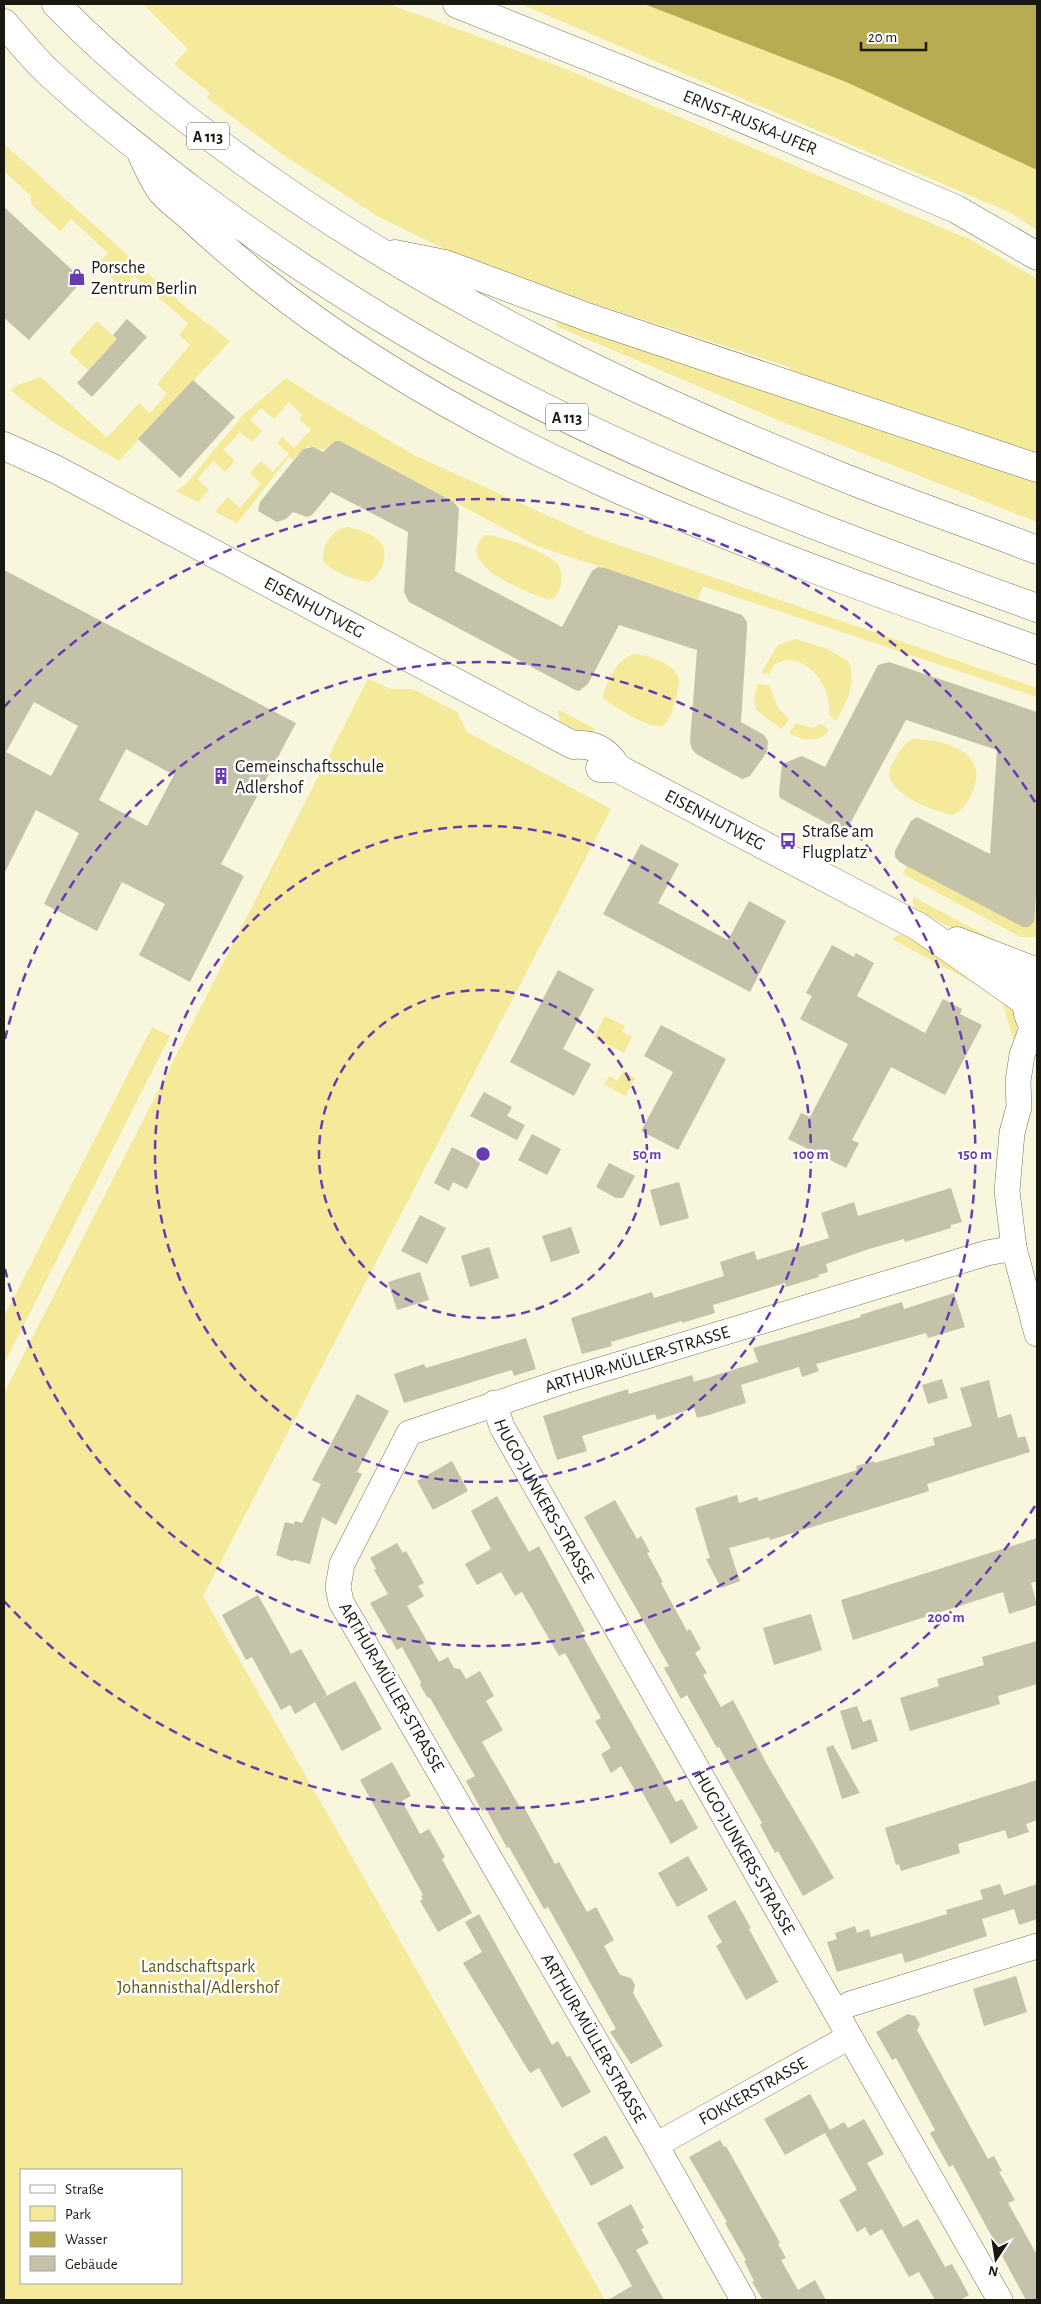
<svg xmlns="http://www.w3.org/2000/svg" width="1041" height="2304" viewBox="0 0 1041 2304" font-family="'Alegreya Sans',sans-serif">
	<rect width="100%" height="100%" fill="#f8f6dc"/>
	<path fill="#f4ea99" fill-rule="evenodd" d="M 143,4 L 389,4 L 561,67 L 971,240 L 1037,279 L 1037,456 L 790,374 L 789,367 L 537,285 L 457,255 L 379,217 L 282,154 L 207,98 L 210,93 L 174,64 L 188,49 Z
		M 521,4 L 644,4 L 846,82 L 1037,170 L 1037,230 L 1011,213 Z
		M 4,144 L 182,304 L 230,341 L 119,461 L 56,424 L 11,391 L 15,386 L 41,377 L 107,438 L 139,403 L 150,413 L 167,394 L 157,384 L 190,345 L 179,335 L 188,323 L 134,276 L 123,288 L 97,265 L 108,253 L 71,219 L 60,231 L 31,204 L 31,196 L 4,171 Z
		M 97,321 L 117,339 L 89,371 L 69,352 Z
		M 557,321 L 1037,481 L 1037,522 L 778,420 L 556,326 Z
		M 286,378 L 317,398 L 414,455 L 595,537 L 1037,688 L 1037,697 L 703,586 L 698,599 L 537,546 L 340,441 L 335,441 L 325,449 L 320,450 L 308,446 L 303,449 L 293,460 L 289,457 L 237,523 L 215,512 L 228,497 L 240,508 L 261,484 L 250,473 L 261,461 L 273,472 L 289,454 L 277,443 L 282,437 L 294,448 L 311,430 L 299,419 L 302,415 L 289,402 L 274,419 L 261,408 L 250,420 L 262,431 L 252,442 L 240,432 L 223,450 L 235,461 L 225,472 L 213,461 L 197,479 L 209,490 L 198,502 L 176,491 L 187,483 L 244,414 Z
		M 347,527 C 357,529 369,532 377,539 C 392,550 382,576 368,582 C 351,579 336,573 323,562 C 322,545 331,531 347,527 Z
		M 485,535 C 500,535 551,553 559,566 C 562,572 562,579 561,585 C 559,592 556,597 550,600 C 530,594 451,564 485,535 Z
		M 796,639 L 827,649 L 848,661 C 858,681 846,703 836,721 L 829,715 C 834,688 803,646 774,665 L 769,674 L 761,673 L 778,645 Z
		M 633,654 C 647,655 675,663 679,679 C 680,684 677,692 676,698 C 674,708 670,719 663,726 C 648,729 618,708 605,700 L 603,697 C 605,682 618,659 633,654 Z
		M 368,679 L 391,689 L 413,689 L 457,712 L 467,732 L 611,809 L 203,1596 L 605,2300 L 4,2300 L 4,1393 ZM 21,2170 L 181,2170 L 181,2283 L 21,2283 Z
		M 757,684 L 769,685 L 778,708 L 789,719 L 782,729 L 756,710 L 754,699 Z
		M 559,710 L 595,729 L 591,737 L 560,721 L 558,712 Z
		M 796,723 L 811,728 L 822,724 L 829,730 C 818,744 804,741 789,733 Z
		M 912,739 C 944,739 991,752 972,793 C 967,803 963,811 952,815 C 934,811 896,797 890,778 C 888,773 891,767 893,763 C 898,752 903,745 912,739 Z
		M 907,866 L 1023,927 L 1034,922 L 1037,879 L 1037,937 L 1021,937 L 903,874 Z
		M 913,897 L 1006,946 L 965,935 L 914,908 Z
		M 901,934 L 952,961 L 983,988 L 892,939 Z
		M 1002,1000 C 1019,1010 1020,1028 1015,1045 Z
		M 605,1016 L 625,1026 L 622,1032 L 632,1037 L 624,1053 L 594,1038 Z
		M 152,1027 L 170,1036 L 4,1364 L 4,1317 Z
		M 623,1071 L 635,1078 L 625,1096 L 604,1084 L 609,1076 L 618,1081 Z"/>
	<path fill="#b7ac51" d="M 644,4 L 1037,4 L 1037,170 L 846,82 Z"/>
	<path fill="#c4c2a9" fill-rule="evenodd" d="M 4,207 L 83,280 L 29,340 L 4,318 Z
		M 127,319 L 147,337 L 92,397 L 77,383 L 117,339 L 113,335 Z
		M 193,380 L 235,417 L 180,478 L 138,439 Z
		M 335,441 L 340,441 L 454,502 L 459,509 L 455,571 L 562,627 L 592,571 L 598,567 L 605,568 L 742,615 L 747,622 L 747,629 L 741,722 L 764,735 L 768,741 L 767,752 L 750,776 L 742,779 L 696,754 L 692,749 L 690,742 L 697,650 L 619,625 L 588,684 L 579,691 L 575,690 L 409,602 L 404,592 L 408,532 L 331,492 L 312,515 L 307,517 L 293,512 L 286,519 L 277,522 L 258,511 L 260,502 L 303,449 L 313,447 L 323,452 Z
		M 4,570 L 296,723 L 221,864 L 244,876 L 190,982 L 139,955 L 165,904 L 122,882 L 97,931 L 44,904 L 79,833 L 36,810 L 4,874 ZM 34,702 L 78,726 L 51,776 L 6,752 ZM 126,749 L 174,775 L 147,826 L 99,800 Z
		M 889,662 L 1037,712 L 1037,879 L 1034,922 L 1028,927 L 1023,927 L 901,863 L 895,857 L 895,851 L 911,821 L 917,817 L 990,854 L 997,750 L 906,720 L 845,833 L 780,798 L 779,793 L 782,764 L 802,756 L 825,767 L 878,665 Z
		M 641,844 L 679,864 L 658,903 L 728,940 L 749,901 L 786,921 L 750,992 L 603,914 Z
		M 832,945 L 854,957 L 856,953 L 874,963 L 857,996 L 925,1033 L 943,999 L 962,1009 L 960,1014 L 982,1025 L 945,1095 L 891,1067 L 852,1140 L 859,1143 L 846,1168 L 788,1139 L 801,1113 L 810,1117 L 848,1044 L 800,1019 L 812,996 L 806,993 Z
		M 558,970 L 594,989 L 563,1049 L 591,1064 L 574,1096 L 510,1062 Z
		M 661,1025 L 726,1059 L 678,1150 L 641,1131 L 673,1072 L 644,1056 Z
		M 484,1092 L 512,1107 L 507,1116 L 525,1125 L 517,1140 L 470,1116 Z
		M 532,1134 L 561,1149 L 547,1175 L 518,1160 Z
		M 452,1147 L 481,1162 L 467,1189 L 453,1182 L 449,1191 L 434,1183 Z
		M 609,1163 L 635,1176 L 623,1198 L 616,1198 L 596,1187 Z
		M 679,1182 L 689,1218 L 660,1226 L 650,1190 Z
		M 951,1188 L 962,1222 L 951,1225 L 951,1228 L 905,1242 L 904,1239 L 869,1249 L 826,1264 L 828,1272 L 818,1275 L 819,1277 L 786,1287 L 785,1283 L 713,1305 L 715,1313 L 682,1323 L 682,1321 L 611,1342 L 612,1346 L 582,1354 L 571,1318 L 652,1292 L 654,1298 L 724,1276 L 720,1262 L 754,1251 L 757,1260 L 829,1238 L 821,1213 L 854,1202 L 858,1216 Z
		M 420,1215 L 446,1228 L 427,1264 L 401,1251 Z
		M 571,1227 L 580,1253 L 551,1262 L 542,1236 Z
		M 489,1247 L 499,1278 L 470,1287 L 461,1256 Z
		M 420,1272 L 429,1300 L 397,1310 L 388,1282 Z
		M 954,1293 L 965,1327 L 928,1338 L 926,1333 L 816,1364 L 819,1371 L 802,1377 L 799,1367 L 741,1385 L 746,1403 L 709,1415 L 697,1418 L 694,1408 L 657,1420 L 655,1414 L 582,1436 L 587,1451 L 557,1460 L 543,1416 L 628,1389 L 629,1394 L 692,1375 L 694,1382 L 758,1362 L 753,1348 L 861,1317 L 860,1315 L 902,1302 L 904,1309 Z
		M 526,1338 L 536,1369 L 514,1376 L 512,1370 L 404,1403 L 394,1374 L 424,1364 L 426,1368 Z
		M 942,1379 L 948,1398 L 928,1404 L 922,1385 Z
		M 989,1380 L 998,1418 L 1011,1414 L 1018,1438 L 1025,1436 L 1030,1452 L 927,1484 L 929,1491 L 910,1497 L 770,1540 L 769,1537 L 729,1548 L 740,1581 L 721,1588 L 706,1559 L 710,1558 L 695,1508 L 737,1495 L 739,1503 L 757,1497 L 759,1501 L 857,1470 L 856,1466 L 874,1461 L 875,1463 L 935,1445 L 933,1438 L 972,1426 L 960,1388 Z
		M 357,1394 L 389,1411 L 357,1472 L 362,1474 L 336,1525 L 322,1517 L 310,1564 L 295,1560 L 292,1561 L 276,1555 L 285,1522 L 294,1524 L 295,1521 L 302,1523 L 321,1484 L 312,1480 Z
		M 452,1461 L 468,1491 L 433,1510 L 417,1481 Z
		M 497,1496 L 529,1552 L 539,1546 L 585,1631 L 581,1633 L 676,1802 L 682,1799 L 698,1828 L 671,1844 L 641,1790 L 636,1792 L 621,1766 L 611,1773 L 601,1754 L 611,1748 L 595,1721 L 601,1718 L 565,1653 L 559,1656 L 522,1592 L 515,1596 L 501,1572 L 477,1585 L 465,1564 L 491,1549 L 471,1511 Z
		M 615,1500 L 637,1539 L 641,1536 L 650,1552 L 647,1553 L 663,1582 L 661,1583 L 687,1631 L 690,1629 L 701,1649 L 695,1653 L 707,1673 L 703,1675 L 721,1707 L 733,1700 L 768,1766 L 834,1878 L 803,1896 L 778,1851 L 775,1853 L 760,1825 L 762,1823 L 719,1747 L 717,1748 L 687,1695 L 681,1699 L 664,1668 L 669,1666 L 584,1517 Z
		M 1037,1538 L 1037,1581 L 1031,1583 L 1037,1605 L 1009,1614 L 1003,1592 L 853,1640 L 841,1600 Z
		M 397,1543 L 403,1553 L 406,1551 L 424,1583 L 418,1586 L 424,1596 L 407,1606 L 439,1662 L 448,1657 L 454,1668 L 460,1669 L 466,1679 L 480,1671 L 494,1696 L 486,1701 L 503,1730 L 482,1742 L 521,1809 L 524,1807 L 555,1864 L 559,1862 L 587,1912 L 596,1907 L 614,1940 L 604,1946 L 620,1975 L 631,1978 L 635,1985 L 633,1993 L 663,2046 L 631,2064 L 610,2032 L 616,2029 L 548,1907 L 544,1909 L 509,1847 L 507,1848 L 486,1809 L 482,1811 L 466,1781 L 475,1776 L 430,1698 L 427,1697 L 420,1685 L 421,1682 L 402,1647 L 397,1650 L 370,1603 L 388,1594 L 374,1570 L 376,1569 L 370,1558 Z
		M 258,1595 L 291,1654 L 301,1649 L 327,1695 L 295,1714 L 290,1705 L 281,1710 L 252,1657 L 246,1660 L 222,1615 Z
		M 811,1614 L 822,1650 L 774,1665 L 763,1628 Z
		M 1037,1641 L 1037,1684 L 998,1696 L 1000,1704 L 910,1731 L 900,1698 L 939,1686 L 937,1679 L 984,1665 L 982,1657 Z
		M 355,1681 L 382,1729 L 342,1751 L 315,1702 Z
		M 857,1706 L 863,1722 L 871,1719 L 878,1741 L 852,1750 L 840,1711 Z
		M 833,1745 L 860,1793 L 842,1799 L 826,1748 Z
		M 392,1762 L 411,1796 L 402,1801 L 420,1834 L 429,1829 L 445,1857 L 442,1859 L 472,1913 L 438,1932 L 420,1901 L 423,1899 L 421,1896 L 423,1895 L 360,1780 Z
		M 1037,1780 L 1037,1820 L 1026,1824 L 1029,1832 L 1008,1839 L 1005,1830 L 958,1844 L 960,1853 L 901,1871 L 899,1864 L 896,1865 L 885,1828 Z
		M 688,1856 L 708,1890 L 677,1907 L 658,1873 Z
		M 1000,1884 L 1004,1895 L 1037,1884 L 1037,1919 L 1019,1925 L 1014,1909 L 982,1919 L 987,1936 L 905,1963 L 902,1953 L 837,1972 L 827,1942 L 837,1939 L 835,1933 L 855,1926 L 857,1933 L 869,1929 L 871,1937 L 947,1914 L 946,1910 L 983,1899 L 980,1890 Z
		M 735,1900 L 751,1928 L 749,1929 L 778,1982 L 746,2000 L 716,1946 L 722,1942 L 707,1916 Z
		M 479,1914 L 552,2045 L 558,2041 L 567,2057 L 570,2056 L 591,2092 L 562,2108 L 539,2068 L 530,2073 L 463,1963 L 482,1952 L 465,1922 Z
		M 1016,1976 L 1027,2012 L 984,2026 L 973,1989 Z
		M 908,2014 L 915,2016 L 920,2024 L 917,2030 L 988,2159 L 994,2156 L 1002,2171 L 999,2172 L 1015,2200 L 1008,2203 L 1037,2255 L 1037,2300 L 1026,2300 L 953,2165 L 949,2167 L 930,2133 L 935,2130 L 896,2058 L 892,2060 L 876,2032 Z
		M 810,2094 L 830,2130 L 844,2122 L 848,2128 L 864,2119 L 884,2154 L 867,2163 L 903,2227 L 918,2219 L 945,2267 L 952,2264 L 969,2295 L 960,2300 L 935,2300 L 919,2272 L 909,2277 L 882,2229 L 870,2236 L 865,2227 L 857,2232 L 839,2200 L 857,2190 L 825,2133 L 785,2155 L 764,2119 Z
		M 606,2135 L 624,2168 L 591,2186 L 573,2154 Z
		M 720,2140 L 724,2147 L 726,2146 L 780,2243 L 778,2244 L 786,2258 L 781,2260 L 798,2290 L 815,2280 L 826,2300 L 763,2300 L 752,2282 L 754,2281 L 744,2261 L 746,2260 L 725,2223 L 727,2222 L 689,2157 Z
		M 631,2204 L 644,2228 L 641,2229 L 649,2243 L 636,2250 L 664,2300 L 608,2300 L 632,2286 L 597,2223 Z"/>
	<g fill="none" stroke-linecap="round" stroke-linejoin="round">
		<g stroke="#75735d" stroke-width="26">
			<g id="street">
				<path d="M 1033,1025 L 1022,1055 L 1018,1081 L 1019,1107 L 1012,1133 L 1007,1191 L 1014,1248 L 1037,1334"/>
				<path id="s1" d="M 494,1403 L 502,1427 L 1000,2300"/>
				<path d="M 836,2012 L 850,2004 L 1037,1946"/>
				<path id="s2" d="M 656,2145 L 849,2037"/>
				<path id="s3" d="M 743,2300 L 656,2145 L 341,1602 L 338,1587 L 342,1564 L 409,1433 L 564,1381 L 987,1253 L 1014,1248"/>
			</g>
		</g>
		<g stroke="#75735d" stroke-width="29">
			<g id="secondary">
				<path id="s4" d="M 4,446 L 55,469 L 573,745 C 593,743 608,751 617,768"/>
				<path id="s5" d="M 600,768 L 617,768 L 919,927 L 1026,1002"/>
				<path d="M 957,941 L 1037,972"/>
				<path d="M 1031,986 C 1023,1000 1026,1017 1037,1030"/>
			</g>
		</g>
		<g stroke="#75735d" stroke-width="29">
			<g id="primary">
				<path id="s6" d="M 457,4 L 720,109 L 956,209 L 1037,256"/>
			</g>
		</g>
		<g stroke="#75735d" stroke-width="29">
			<path id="highway" d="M 56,4 C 119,69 188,122 261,174 C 440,300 632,392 835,474 C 901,501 970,524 1037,550
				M 4,23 C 18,39 32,57 48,72 C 92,113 141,150 188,187 C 259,240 332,289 408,334 C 605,450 823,531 1037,608
				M 142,155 C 148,167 154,182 162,192 C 170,201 180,208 189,216 C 212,238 236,258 260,278 C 486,459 768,553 1037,650
				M 395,254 L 445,264 L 587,317 L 1037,468"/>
		</g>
		<use href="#street" stroke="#fff" stroke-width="25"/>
		<use href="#secondary" stroke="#fff" stroke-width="28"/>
		<use href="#primary" stroke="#fff" stroke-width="28"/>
		<use href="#highway" stroke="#fff" stroke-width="28"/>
	</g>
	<g fill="none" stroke="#693bb3" stroke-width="2.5" stroke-dasharray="9 6">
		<circle cx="483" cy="1154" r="164"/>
		<circle cx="483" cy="1154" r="328"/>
		<path d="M5 1039A492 492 0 1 1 5 1269"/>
		<path d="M1035 1506A655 655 0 0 1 4 1601M4 707A655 655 0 0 1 1035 802"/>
	</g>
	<defs>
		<g id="shop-bare" transform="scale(1.35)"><path d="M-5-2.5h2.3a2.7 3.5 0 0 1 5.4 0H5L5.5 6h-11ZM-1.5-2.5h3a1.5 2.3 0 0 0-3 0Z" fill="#693bb3" stroke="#fff" stroke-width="2.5" paint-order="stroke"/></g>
		<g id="building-bare" transform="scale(1.35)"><path d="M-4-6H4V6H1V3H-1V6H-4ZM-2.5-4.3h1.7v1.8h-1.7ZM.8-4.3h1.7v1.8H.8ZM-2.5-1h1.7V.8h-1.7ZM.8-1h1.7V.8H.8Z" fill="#693bb3" stroke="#fff" stroke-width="2.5" paint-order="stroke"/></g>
		<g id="bus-bare" transform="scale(1.35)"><path d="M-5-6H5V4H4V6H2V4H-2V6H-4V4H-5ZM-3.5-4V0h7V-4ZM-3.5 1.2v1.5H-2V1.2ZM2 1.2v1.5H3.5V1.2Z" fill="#693bb3" stroke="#fff" stroke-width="2.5" paint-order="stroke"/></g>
	</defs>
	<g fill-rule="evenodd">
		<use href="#shop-bare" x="77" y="277"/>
		<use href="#building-bare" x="221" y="776"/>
		<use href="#bus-bare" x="788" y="841"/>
	</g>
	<g text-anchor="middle" stroke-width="5" stroke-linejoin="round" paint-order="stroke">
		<g fill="#fff" stroke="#5f5e58" stroke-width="1">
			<rect x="187" y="122.5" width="42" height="27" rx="4"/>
			<rect x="546" y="403.5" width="42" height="27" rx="4"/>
		</g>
		<g font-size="16" font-weight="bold" fill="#1a1910">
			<text x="208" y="142">A 113</text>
			<text x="567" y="423">A 113</text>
		</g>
		<g font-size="18" fill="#1a1910" stroke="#fff">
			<text dy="6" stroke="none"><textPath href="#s6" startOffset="316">ERNST-RUSKA-UFER</textPath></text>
			<text dy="6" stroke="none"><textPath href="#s4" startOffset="350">EISENHUTWEG</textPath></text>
			<text dy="6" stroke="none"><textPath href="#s5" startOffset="128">EISENHUTWEG</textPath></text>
			<text dy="6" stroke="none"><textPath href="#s3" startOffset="1231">ARTHUR-MÜLLER-STRASSE</textPath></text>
			<text dy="6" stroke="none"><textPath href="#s1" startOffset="110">HUGO-JUNKERS-STRASSE</textPath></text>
			<text transform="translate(392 1687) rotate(60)" y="6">ARTHUR-MÜLLER-STRASSE</text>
			<text dy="6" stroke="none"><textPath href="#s1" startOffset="515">HUGO-JUNKERS-STRASSE</textPath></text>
			<text transform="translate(594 2038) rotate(60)" y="6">ARTHUR-MÜLLER-STRASSE</text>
			<text dy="6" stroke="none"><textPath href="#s2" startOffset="111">FOKKERSTRASSE</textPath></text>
		</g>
		<g font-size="18" fill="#1a1910" stroke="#fff" text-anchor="start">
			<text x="91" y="273">Porsche<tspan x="91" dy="21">Zentrum Berlin</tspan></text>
			<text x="235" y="772">Gemeinschaftsschule<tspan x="235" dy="21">Adlershof</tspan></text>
			<text x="802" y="837">Straße am<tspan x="802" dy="21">Flugplatz</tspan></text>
		</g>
		<g font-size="18" fill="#5f5712" stroke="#fff">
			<text x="198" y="1972">Landschaftspark<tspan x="198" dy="21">Johannisthal/Adlershof</tspan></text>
		</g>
	</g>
	<circle cx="483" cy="1154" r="8" fill="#693bb3" stroke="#fff" stroke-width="2.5"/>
	<g font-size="15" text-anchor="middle" font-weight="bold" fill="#693bb3" stroke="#fff" stroke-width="5" stroke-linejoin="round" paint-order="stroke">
		<text x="647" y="1159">50 m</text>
		<text x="811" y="1159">100 m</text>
		<text x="975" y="1159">150 m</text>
		<text x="946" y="1622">200 m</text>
	</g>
	<rect width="1041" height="2304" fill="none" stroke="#1a1910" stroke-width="10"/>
	<rect x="20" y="2169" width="162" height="115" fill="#ffffff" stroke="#a3a39f"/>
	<rect x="30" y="2185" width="25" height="8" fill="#ffffff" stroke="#a3a39f"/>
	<text x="65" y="2194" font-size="15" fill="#1a1910">Straße</text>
	<rect x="30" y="2206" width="25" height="15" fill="#f4ea99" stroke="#a3a39f"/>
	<text x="65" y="2219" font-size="15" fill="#1a1910">Park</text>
	<rect x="30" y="2232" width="25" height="15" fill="#b7ac51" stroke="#a3a39f"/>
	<text x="65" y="2244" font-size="15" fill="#1a1910">Wasser</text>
	<rect x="30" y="2256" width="25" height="15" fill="#c4c2a9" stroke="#a3a39f"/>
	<text x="65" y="2269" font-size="15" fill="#1a1910">Gebäude</text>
	<g transform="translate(996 2259) rotate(192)" stroke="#ffffff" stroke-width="4" paint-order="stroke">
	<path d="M0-4L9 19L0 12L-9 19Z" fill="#1a1910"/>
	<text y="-8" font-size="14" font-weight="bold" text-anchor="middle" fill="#1a1910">N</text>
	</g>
	<path d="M861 42v8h65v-8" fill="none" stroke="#1a1910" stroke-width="2.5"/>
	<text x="868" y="42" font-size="15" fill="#1a1910" stroke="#ffffff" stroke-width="4" paint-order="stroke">20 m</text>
</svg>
